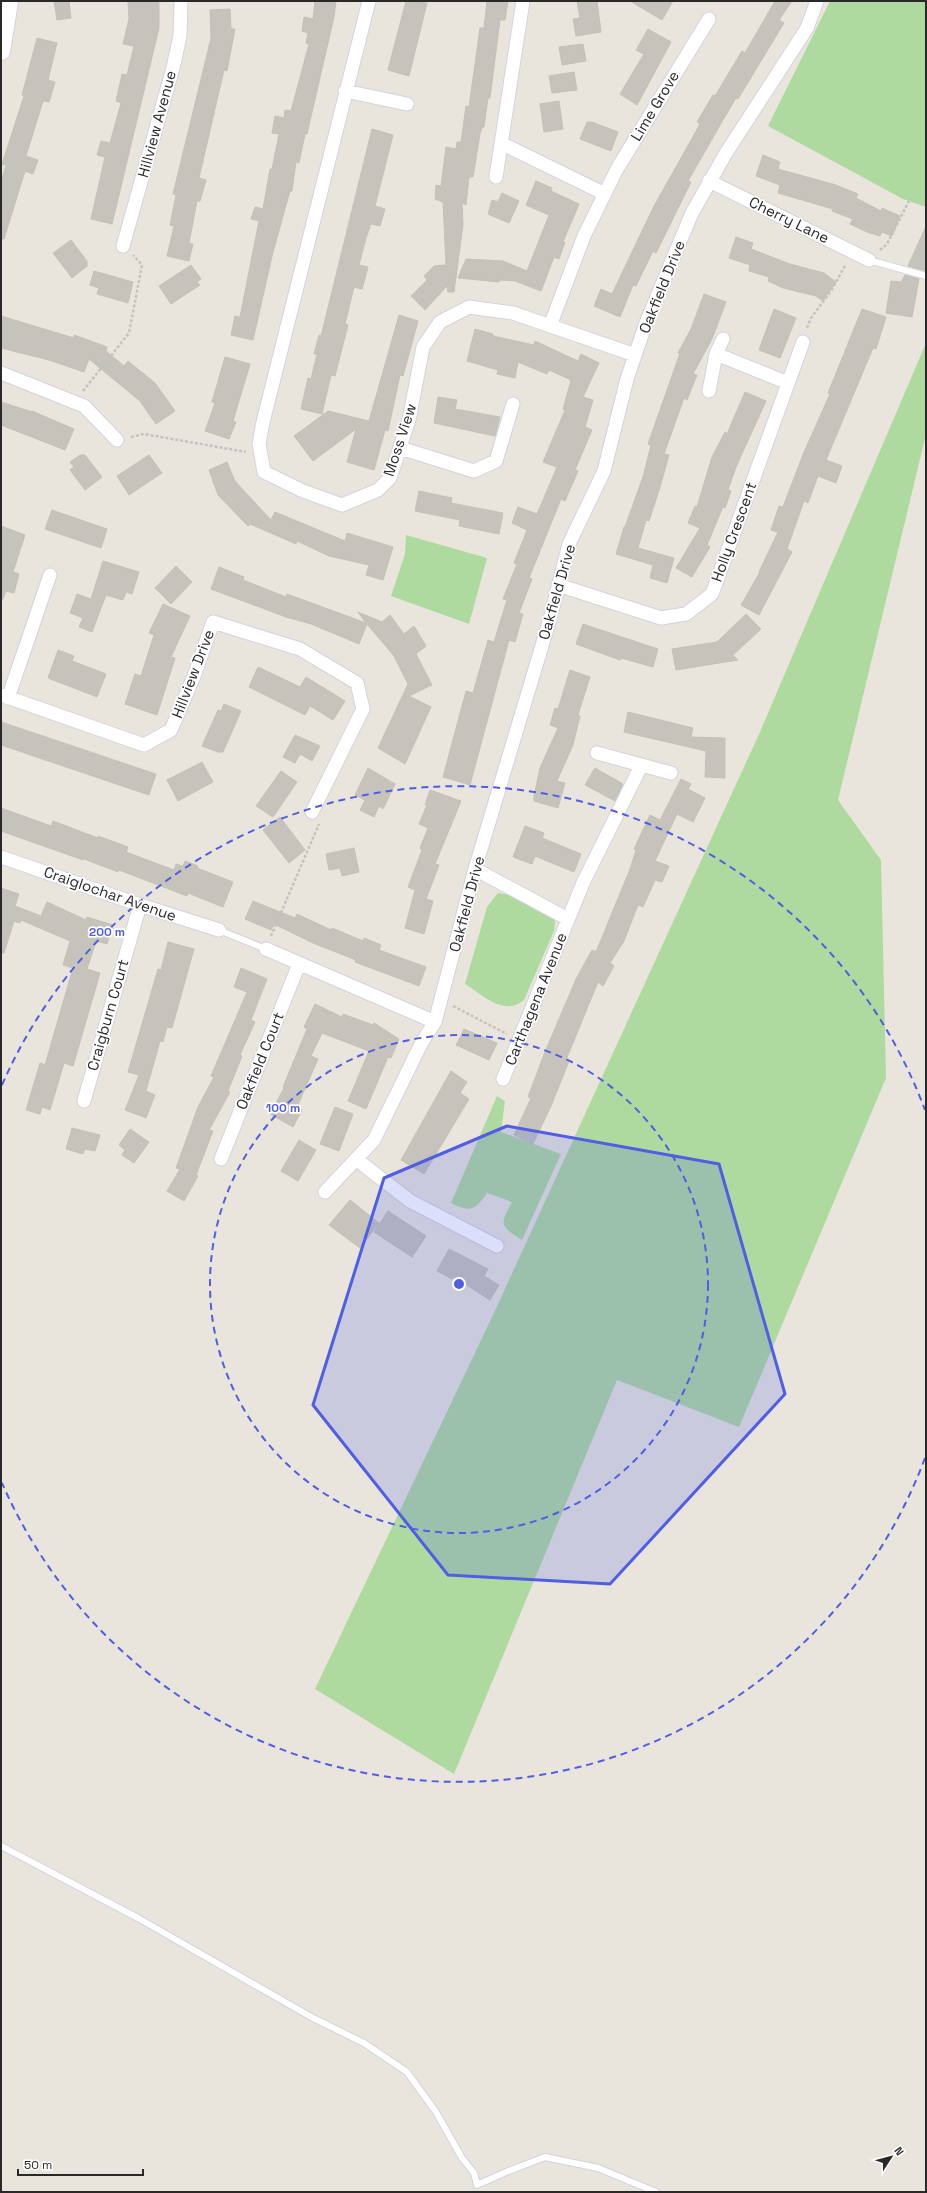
<svg xmlns="http://www.w3.org/2000/svg" width="927" height="2193" viewBox="0 0 927 2193" font-family="'Space Grotesk',sans-serif">
	<rect width="100%" height="100%" fill="#e9e5dc"/>
	<path fill="#aeda9f" d="M 830,1 L 926,1 L 926,207 L 903,199 L 768,126 Z
		M 926,343 L 926,434 L 838,800 L 881,860 L 886,1078 L 739,1427 L 617,1380 L 454,1774 L 315,1689 L 493,1315 L 760,732 Z
		M 406,535 L 487,558 L 469,624 L 391,596 L 405,554 Z
		M 498,893 L 524,897 L 553,915 L 555,922 L 554,931 L 524,1000 C 504,1017 483,995 465,984 L 487,907 Z
		M 497,1096 L 505,1101 L 501,1132 L 561,1154 L 522,1240 C 499,1226 500,1224 512,1202 L 487,1193 C 476,1210 469,1213 451,1203 Z"/>
	<path fill="#c5c3bb" stroke="#c4c1b6" d="M 54,1 L 69,1 L 71,18 L 57,20 Z
		M 128,1 L 159,1 L 159,28 L 112,224 L 91,219 L 105,157 L 97,155 L 101,141 L 110,143 L 121,103 L 116,101 L 122,74 L 127,75 L 134,46 L 123,44 L 129,19 Z
		M 315,1 L 336,1 L 334,17 L 307,134 L 305,134 L 299,163 L 296,162 L 292,191 L 290,191 L 273,252 L 253,340 L 231,335 L 235,316 L 240,317 L 259,221 L 251,219 L 255,207 L 263,209 L 270,169 L 272,169 L 279,134 L 272,133 L 275,116 L 284,118 L 285,110 L 291,111 L 309,44 L 306,43 L 308,33 L 302,31 L 304,17 L 313,19 Z
		M 406,1 L 427,3 L 409,76 L 388,70 Z
		M 487,1 L 508,1 L 505,20 L 500,20 L 490,98 L 488,98 L 484,127 L 482,127 L 480,134 L 473,177 L 469,177 L 466,205 L 462,203 L 463,225 L 454,292 L 448,292 L 447,286 L 425,310 L 411,296 L 427,280 L 424,276 L 434,266 L 446,265 L 443,202 L 435,199 L 436,185 L 441,186 L 446,147 L 456,149 L 457,142 L 461,142 L 466,106 L 469,107 L 480,28 L 484,28 Z
		M 577,1 L 597,1 L 601,32 L 576,36 L 573,19 L 580,18 Z
		M 630,1 L 673,1 L 662,20 Z
		M 775,1 L 792,1 L 779,20 L 784,23 L 738,99 L 736,98 L 723,120 L 688,181 L 691,182 L 656,253 L 653,251 L 636,286 L 633,285 L 620,317 L 594,306 L 601,289 L 612,294 L 653,208 L 700,124 L 697,122 L 713,95 L 715,96 L 742,51 L 745,53 Z
		M 230,9 L 231,29 L 235,29 L 227,71 L 224,70 L 199,178 L 206,180 L 200,201 L 197,201 L 189,243 L 193,244 L 189,261 L 167,256 L 174,226 L 170,225 L 176,195 L 173,194 L 211,38 L 210,10 Z
		M 648,29 L 671,42 L 637,105 L 620,94 L 644,54 L 636,50 Z
		M 37,38 L 57,43 L 48,80 L 55,82 L 49,102 L 43,101 L 26,156 L 38,160 L 33,174 L 25,171 L 4,239 L 1,239 L 1,182 L 6,165 L 2,164 L 24,96 L 22,95 Z
		M 583,44 L 586,61 L 562,65 L 559,47 Z
		M 574,72 L 577,90 L 552,93 L 549,76 Z
		M 559,101 L 563,129 L 544,132 L 540,104 Z
		M 587,122 L 592,122 L 618,132 L 611,151 L 580,139 Z
		M 372,129 L 393,135 L 375,206 L 385,209 L 380,226 L 371,224 L 366,238 L 359,265 L 368,267 L 362,289 L 354,287 L 345,324 L 348,325 L 335,376 L 331,375 L 322,414 L 301,409 L 308,378 L 311,379 L 317,354 L 314,354 L 319,335 L 321,336 Z
		M 763,155 L 780,162 L 778,169 L 836,185 L 858,194 L 856,198 L 881,211 L 882,208 L 900,216 L 892,236 L 882,232 L 880,236 L 867,232 L 850,224 L 853,219 L 832,211 L 833,209 L 778,193 L 780,185 L 756,176 Z
		M 536,181 L 552,188 L 551,191 L 579,204 L 563,242 L 565,242 L 559,259 L 554,257 L 541,291 L 515,281 L 499,280 L 499,282 L 458,278 L 466,259 L 503,261 L 527,271 L 549,215 L 526,205 Z
		M 502,193 L 519,201 L 509,223 L 488,214 L 492,200 L 498,202 Z
		M 926,226 L 926,271 L 908,266 Z
		M 736,237 L 753,243 L 751,249 L 790,264 L 824,273 L 836,282 L 823,301 L 816,296 L 783,288 L 768,281 L 769,277 L 749,271 L 750,265 L 729,258 Z
		M 71,240 L 87,261 L 87,266 L 72,278 L 53,253 Z
		M 191,265 L 201,279 L 197,282 L 200,285 L 171,304 L 159,286 Z
		M 94,271 L 133,282 L 128,303 L 97,294 L 99,288 L 90,285 Z
		M 905,275 L 919,279 L 912,317 L 886,313 L 891,281 L 901,282 Z
		M 704,294 L 726,302 L 712,339 L 693,374 L 697,375 L 687,400 L 684,398 L 664,454 L 669,455 L 660,487 L 649,521 L 646,520 L 638,548 L 674,558 L 667,583 L 650,578 L 653,565 L 616,554 L 624,527 L 625,527 L 643,477 L 651,445 L 648,444 L 680,353 L 678,353 L 691,329 Z
		M 774,309 L 796,318 L 780,358 L 759,350 Z
		M 862,309 L 886,317 L 876,349 L 873,348 L 826,460 L 842,466 L 836,483 L 818,476 L 808,503 L 804,501 L 787,549 L 792,552 L 759,615 L 741,605 L 760,572 L 759,572 L 778,532 L 771,530 L 779,506 L 783,507 L 804,452 L 830,394 L 828,393 Z
		M 399,315 L 418,321 L 403,376 L 400,375 L 388,431 L 385,430 L 374,470 L 347,462 L 356,429 L 313,461 L 294,436 L 328,411 L 369,421 Z
		M 1,316 L 74,338 L 74,335 L 107,347 L 106,351 L 124,366 L 128,361 L 155,383 L 175,411 L 156,424 L 140,401 L 89,359 L 84,372 L 49,360 L 1,348 Z
		M 475,329 L 493,334 L 493,336 L 534,345 L 535,341 L 578,361 L 581,354 L 599,363 L 583,397 L 593,400 L 585,427 L 592,430 L 575,470 L 578,471 L 565,501 L 561,499 L 529,578 L 532,579 L 519,613 L 523,614 L 515,642 L 509,640 L 470,785 L 443,777 L 466,691 L 473,693 L 488,640 L 494,642 L 507,600 L 503,599 L 517,564 L 514,563 L 527,530 L 512,523 L 518,507 L 537,514 L 557,467 L 543,462 L 565,410 L 563,409 L 571,380 L 549,370 L 547,374 L 518,362 L 515,378 L 497,374 L 498,370 L 467,361 Z
		M 225,357 L 250,364 L 233,421 L 236,422 L 229,439 L 205,431 L 215,403 L 212,402 Z
		M 745,392 L 766,401 L 736,467 L 728,490 L 731,491 L 725,508 L 723,507 L 707,545 L 710,547 L 692,577 L 676,568 L 700,528 L 688,523 L 695,506 L 697,507 L 712,457 L 725,432 L 727,434 Z
		M 438,397 L 457,400 L 455,409 L 500,417 L 495,436 L 434,423 Z
		M 1,402 L 32,412 L 32,411 L 74,429 L 65,450 L 1,425 Z
		M 80,455 L 85,455 L 102,477 L 85,490 L 70,470 L 74,467 L 70,462 Z
		M 149,455 L 162,473 L 129,495 L 117,476 Z
		M 227,462 L 235,481 L 271,520 L 275,512 L 345,541 L 347,533 L 393,547 L 383,580 L 366,575 L 369,565 L 329,556 L 297,541 L 296,544 L 250,524 L 248,526 L 218,495 L 209,470 Z
		M 419,491 L 452,498 L 451,503 L 503,513 L 499,534 L 459,526 L 460,520 L 415,511 Z
		M 52,510 L 107,529 L 101,548 L 45,529 Z
		M 1,526 L 25,535 L 13,572 L 19,574 L 14,593 L 6,591 L 3,599 L 1,599 Z
		M 103,561 L 139,572 L 132,594 L 126,592 L 123,600 L 106,595 L 92,632 L 79,627 L 83,618 L 70,613 L 77,594 L 91,599 Z
		M 176,566 L 192,582 L 171,604 L 155,588 Z
		M 219,567 L 244,577 L 243,580 L 286,597 L 287,594 L 366,623 L 358,612 L 382,622 L 390,615 L 404,634 L 414,626 L 426,646 L 416,654 L 432,685 L 409,696 L 431,707 L 405,764 L 378,748 L 408,684 L 394,656 L 367,624 L 359,644 L 311,624 L 286,617 L 211,589 Z
		M 163,604 L 190,616 L 171,657 L 175,658 L 157,715 L 125,704 L 135,674 L 141,676 L 154,635 L 149,633 Z
		M 746,614 L 761,629 L 733,655 L 738,660 L 676,670 L 672,649 L 717,642 Z
		M 583,624 L 658,649 L 653,667 L 621,658 L 620,660 L 576,644 Z
		M 58,650 L 74,656 L 72,661 L 106,674 L 97,697 L 48,678 Z
		M 258,667 L 300,687 L 306,677 L 345,701 L 333,720 L 310,706 L 305,715 L 249,687 Z
		M 570,670 L 590,677 L 578,715 L 580,716 L 573,745 L 557,781 L 565,783 L 558,808 L 534,801 L 534,796 L 540,768 L 558,728 L 550,725 L 555,708 L 558,709 Z
		M 224,704 L 241,711 L 223,752 L 218,752 L 202,746 L 218,710 L 221,711 Z
		M 628,712 L 693,728 L 691,737 L 725,738 L 725,778 L 705,777 L 706,751 L 624,732 Z
		M 1,722 L 156,774 L 149,795 L 1,745 Z
		M 295,735 L 320,746 L 312,761 L 300,754 L 295,763 L 283,757 Z
		M 202,762 L 213,782 L 178,801 L 167,780 Z
		M 368,768 L 395,784 L 383,809 L 379,806 L 374,817 L 360,810 L 365,800 L 355,795 Z
		M 595,768 L 623,784 L 615,801 L 585,785 Z
		M 281,771 L 297,782 L 273,817 L 256,806 Z
		M 681,779 L 691,784 L 688,789 L 705,798 L 693,822 L 677,814 L 655,861 L 669,866 L 662,882 L 655,880 L 643,907 L 638,905 L 624,941 L 610,963 L 614,966 L 603,986 L 598,982 L 566,1060 L 569,1061 L 551,1106 L 533,1144 L 514,1135 L 531,1098 L 528,1097 L 545,1052 L 576,979 L 592,950 L 596,952 L 630,869 L 636,850 L 634,849 L 650,815 L 660,820 Z
		M 430,790 L 461,801 L 435,864 L 439,865 L 426,899 L 433,901 L 424,934 L 405,928 L 415,890 L 408,887 L 422,850 L 420,848 L 428,828 L 419,824 L 427,805 L 425,805 Z
		M 1,808 L 51,826 L 53,821 L 98,838 L 98,836 L 128,847 L 126,852 L 174,870 L 176,864 L 183,866 L 185,861 L 198,866 L 197,868 L 233,882 L 223,907 L 188,893 L 187,896 L 119,870 L 118,872 L 84,859 L 83,860 L 1,831 Z
		M 280,817 L 305,850 L 289,863 L 263,830 Z
		M 525,826 L 544,833 L 542,838 L 581,854 L 574,872 L 535,856 L 532,864 L 513,857 Z
		M 354,848 L 359,872 L 342,876 L 340,868 L 329,870 L 326,854 Z
		M 1,888 L 19,894 L 15,906 L 41,916 L 47,902 L 86,920 L 87,917 L 113,925 L 107,944 L 96,941 L 87,969 L 100,973 L 73,1066 L 64,1063 L 50,1110 L 42,1107 L 40,1114 L 26,1110 L 40,1063 L 45,1065 L 73,968 L 63,965 L 70,941 L 21,920 L 20,923 L 14,921 L 4,953 L 1,953 Z
		M 253,901 L 295,918 L 297,914 L 331,930 L 332,928 L 363,941 L 364,938 L 381,945 L 379,950 L 426,967 L 419,986 L 355,962 L 356,960 L 313,943 L 274,924 L 271,930 L 245,919 Z
		M 168,942 L 194,949 L 172,1028 L 167,1027 L 163,1042 L 160,1041 L 146,1091 L 155,1095 L 146,1118 L 125,1110 L 139,1075 L 128,1072 L 158,969 L 161,970 Z
		M 241,968 L 267,979 L 251,1020 L 255,1022 L 240,1055 L 242,1056 L 228,1091 L 230,1092 L 209,1130 L 213,1131 L 196,1175 L 198,1176 L 184,1201 L 167,1191 L 180,1169 L 176,1168 L 198,1107 L 214,1077 L 211,1076 L 247,992 L 234,987 Z
		M 315,1004 L 342,1017 L 343,1014 L 373,1025 L 374,1023 L 399,1039 L 391,1058 L 388,1057 L 366,1109 L 348,1101 L 369,1051 L 322,1033 L 311,1056 L 318,1059 L 297,1107 L 302,1110 L 293,1127 L 270,1114 L 284,1088 L 283,1087 L 307,1029 L 304,1027 Z
		M 464,1029 L 497,1043 L 489,1060 L 456,1045 Z
		M 451,1071 L 467,1082 L 460,1093 L 469,1099 L 424,1174 L 401,1160 Z
		M 335,1107 L 353,1114 L 339,1151 L 320,1144 Z
		M 72,1128 L 100,1135 L 95,1151 L 85,1149 L 83,1154 L 66,1149 Z
		M 130,1129 L 149,1142 L 134,1163 L 122,1155 L 125,1150 L 119,1145 Z
		M 299,1140 L 316,1150 L 298,1181 L 281,1171 Z
		M 350,1200 L 379,1223 L 360,1248 L 329,1225 Z
		M 388,1211 L 426,1236 L 412,1257 L 374,1232 Z
		M 449,1249 L 488,1269 L 484,1276 L 499,1285 L 490,1300 L 454,1277 L 452,1279 L 437,1271 Z"/>
	<g fill="none" stroke-linecap="round" stroke-linejoin="round">
		<g stroke="#d2d3e0" stroke-width="8">
			<path id="lane" d="M 869,260 L 926,276
				M 219,930 L 266,949
				M 1,1846 L 138,1918 L 313,2018 L 364,2043 L 407,2072 L 436,2112 L 462,2158 L 474,2173 L 477,2185 L 506,2172 L 545,2157 L 598,2168 L 656,2192"/>
		</g>
		<g stroke="#d2d3e0" stroke-width="15">
			<path id="street" d="M 369,1 L 263,422 L 259,444 L 264,472 L 303,491 L 342,505 L 378,490 L 390,478 L 409,420 L 423,347 L 440,322 L 469,307 L 513,313 L 635,355
				M 345,91 L 407,104
				M 501,143 L 605,194
				M 496,177 L 523,1
				M 709,181 L 869,260
				M 123,246 L 173,68 L 180,36 L 181,1
				M 550,326 L 584,236 L 617,169 L 709,19
				M 716,354 L 788,383
				M 1,373 L 84,406 L 117,440
				M 709,391 L 716,354 L 723,339
				M 400,448 L 474,471 L 496,461 L 513,404
				M 558,585 L 661,618 L 686,614 L 712,594 L 803,342
				M 1,695 L 144,745 L 171,730 L 194,676 L 213,622 L 300,649 L 357,683 L 363,709 L 312,812
				M 8,698 L 50,575
				M 597,753 L 671,773
				M 1,857 L 140,905 L 219,930
				M 475,869 L 568,919
				M 266,949 L 435,1022
				M 503,1079 L 583,883 L 641,766
				M 84,1101 L 140,905
				M 221,1159 L 299,964
				M 356,1159 L 410,1201 L 497,1246
				M 325,1192 L 374,1140 L 422,1042 L 435,1022 L 475,869 L 550,619 L 569,544 L 604,471 L 627,379 L 646,323 L 692,213 L 726,153 L 807,28 L 817,1"/>
		</g>
		<g stroke="#d2d3e0" stroke-width="20">
			<path id="secondary" d="M 1,51 L 9,1"/>
		</g>
		<path stroke="#c3c3c3" stroke-width="2.5" stroke-dasharray="3 2" stroke-linecap="butt" d="M 880,250 L 887,244 L 909,201
			M 807,328 L 811,318 L 831,291 L 846,264
			M 83,391 L 129,333 L 142,265 L 133,255
			M 131,437 L 144,434 L 246,452
			M 271,936 L 319,824
			M 453,1006 L 507,1034"/>
		<use href="#lane" stroke="#fff" stroke-width="6"/>
		<use href="#street" stroke="#fff" stroke-width="13"/>
		<use href="#secondary" stroke="#fff" stroke-width="18"/>
	</g>
	<path fill="#4f5ee4" fill-opacity="0.2" stroke="#4f5ee4" stroke-width="3" stroke-linejoin="round" d="M 507,1126 L 719,1164 L 785,1394 L 610,1584 L 448,1575 L 313,1405 L 384,1178 Z"/>
	<g fill="none" stroke="#4f5ee4" stroke-width="2" stroke-dasharray="7 5">
		<circle cx="459" cy="1284" r="249"/>
		<path d="M925 1458A498 498 0 0 1 2 1483M2 1085A498 498 0 0 1 925 1110"/>
	</g>
	<g text-anchor="middle" stroke-width="3.5" stroke-linejoin="round" paint-order="stroke">
		<g font-size="15" fill="#292929" stroke="#fff">
			<text transform="translate(655 106) rotate(-59)" y="5">Lime Grove</text>
			<text transform="translate(157 124) rotate(-75)" y="5">Hillview Avenue</text>
			<text transform="translate(789 220) rotate(26)" y="5">Cherry Lane</text>
			<text transform="translate(662 287) rotate(-68)" y="5">Oakfield Drive</text>
			<text transform="translate(400 440) rotate(-72)" y="5">Moss View</text>
			<text transform="translate(734 532) rotate(-70)" y="5">Holly Crescent</text>
			<text transform="translate(557 592) rotate(-74)" y="5">Oakfield Drive</text>
			<text transform="translate(193 674) rotate(-69)" y="5">Hillview Drive</text>
			<text transform="translate(110 894) rotate(19)" y="5">Craiglochar Avenue</text>
			<text transform="translate(467 904) rotate(-75)" y="5">Oakfield Drive</text>
			<text transform="translate(536 999) rotate(-68)" y="5">Carthagena Avenue</text>
			<text transform="translate(108 1015) rotate(-74)" y="5">Craigburn Court</text>
			<text transform="translate(260 1061) rotate(-68)" y="5">Oakfield Court</text>
		</g>
	</g>
	<circle cx="459" cy="1284" r="6" fill="#4f5ee4" stroke="#fff" stroke-width="2"/>
	<g font-size="12" text-anchor="middle" font-weight="bold" fill="#4f5ee4" stroke="#fff" stroke-width="3.5" stroke-linejoin="round" paint-order="stroke">
		<text x="107" y="936">200 m</text>
		<text x="283" y="1112">100 m</text>
	</g>
	<rect width="927" height="2193" fill="none" stroke="#292929" stroke-width="4"/>
	<g transform="translate(891 2157) rotate(54)" stroke="#ffffff" stroke-width="3" paint-order="stroke">
	<path d="M0-3L7 15L0 10L-7 15Z" fill="#292929"/>
	<text y="-6" font-size="11" font-weight="bold" text-anchor="middle" fill="#292929">N</text>
	</g>
	<path d="M18 2169v6h125v-6" fill="none" stroke="#292929" stroke-width="2"/>
	<text x="24" y="2169" font-size="12" fill="#292929" stroke="#ffffff" stroke-width="3" paint-order="stroke">50 m</text>
</svg>
